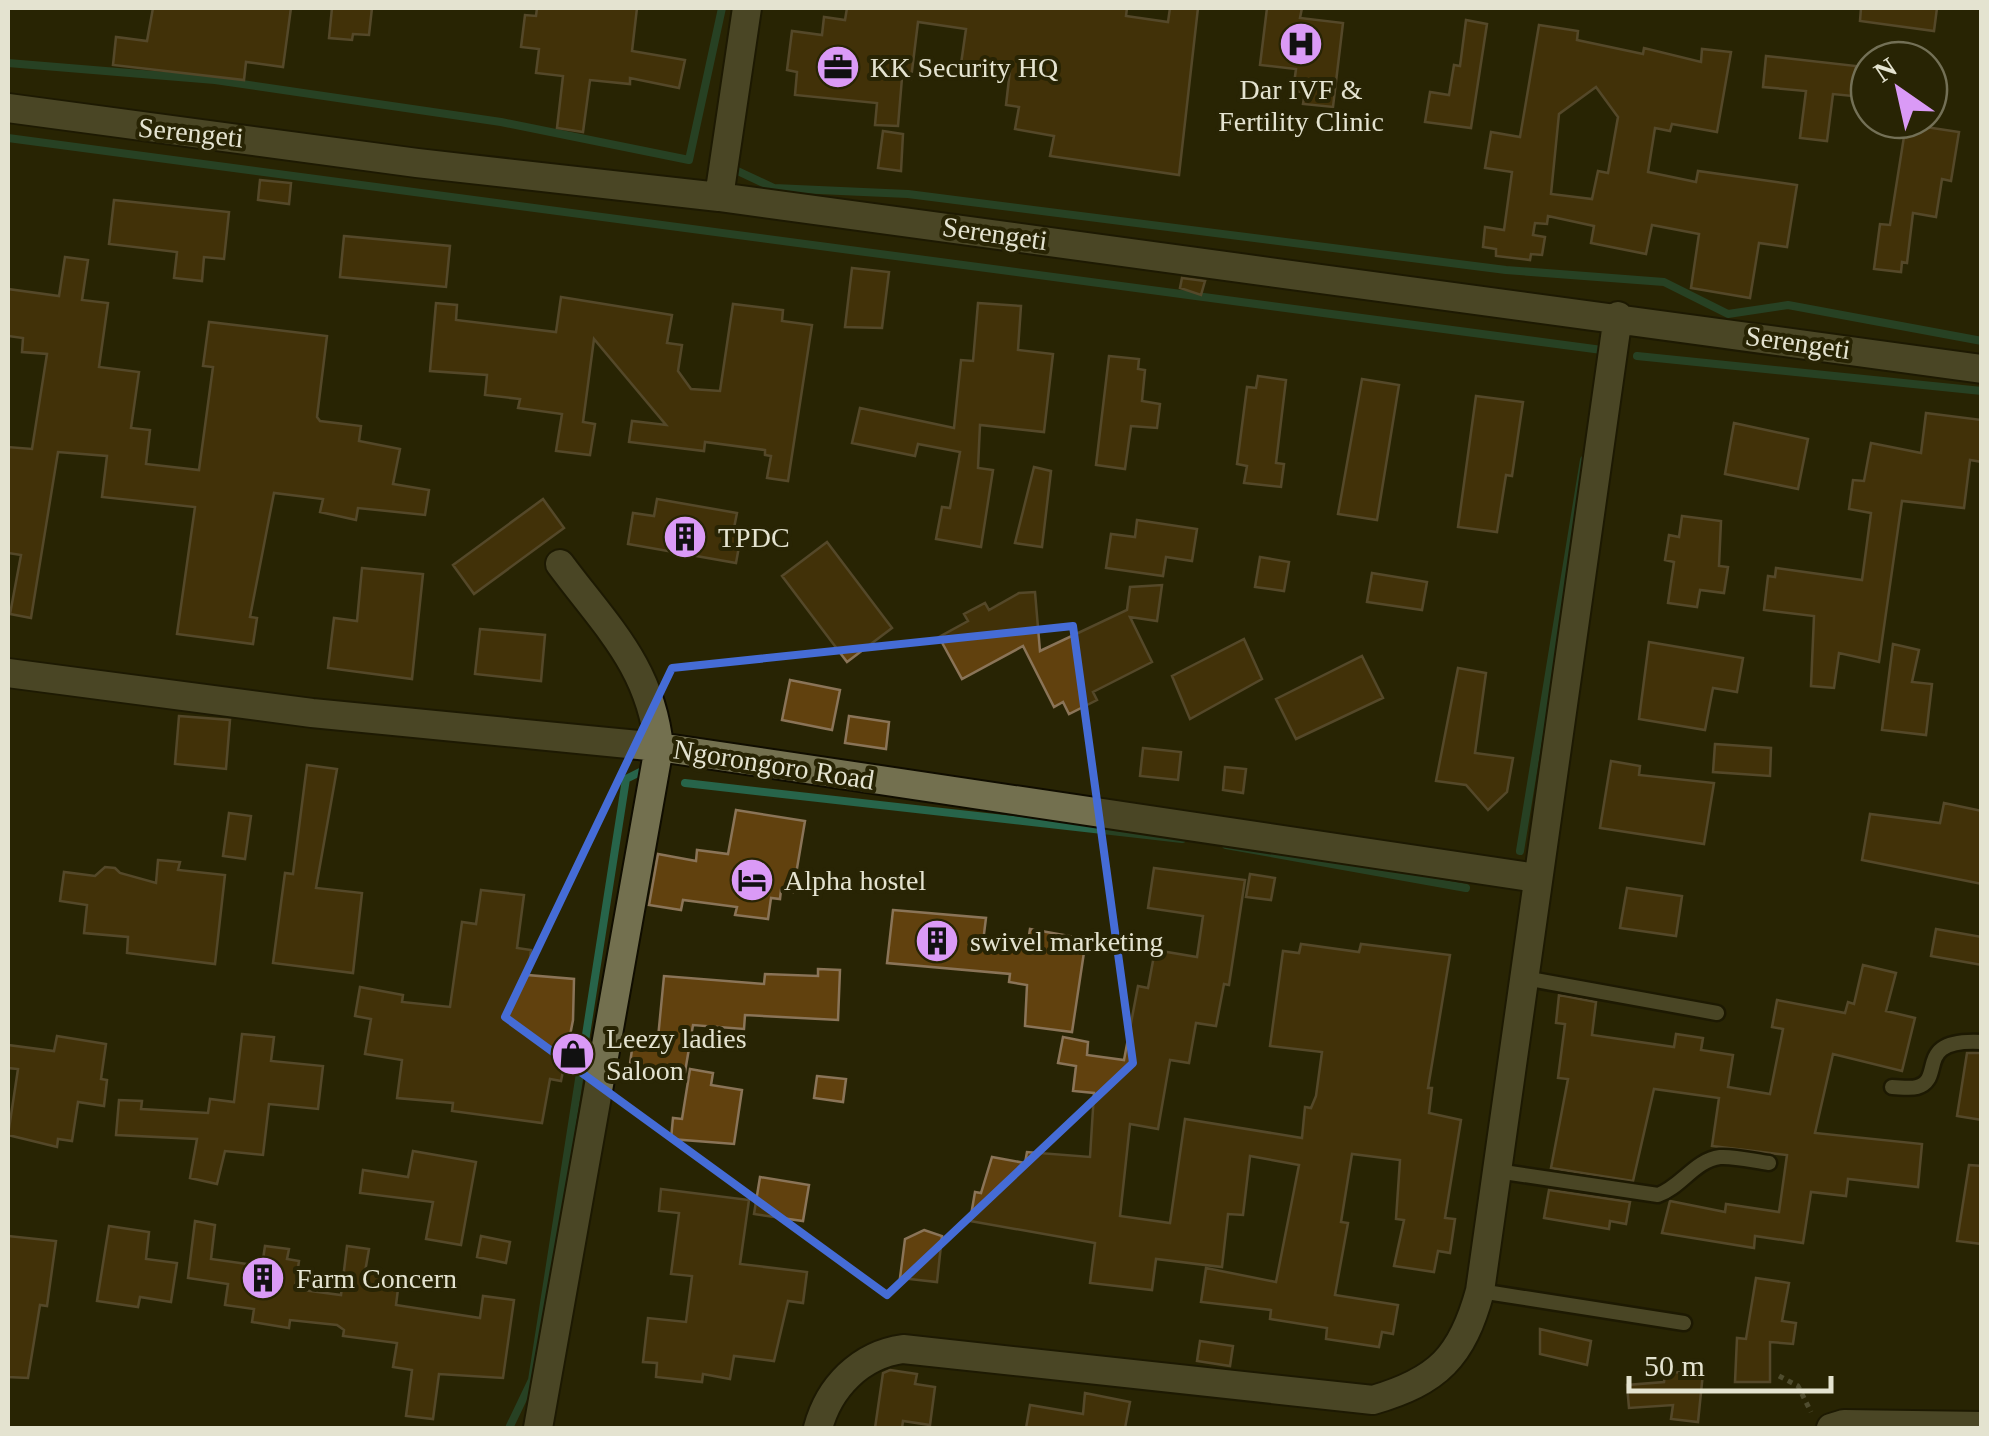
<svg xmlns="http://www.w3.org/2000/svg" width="1989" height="1436" viewBox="0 0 1989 1436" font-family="'Times New Roman',serif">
	<rect width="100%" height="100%" fill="#282404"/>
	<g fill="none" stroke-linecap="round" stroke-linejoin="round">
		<path stroke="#27644a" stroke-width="8" d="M 8,63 L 215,80 L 501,122 L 689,160 L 722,8
			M 8,138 L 1602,350 L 1601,357
			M 729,167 L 774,188 L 908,194 L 1506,270 L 1664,282 L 1728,314 L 1788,305 L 1982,341
			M 1637,356 L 1982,391
			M 685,783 L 1182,839
			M 1226,845 L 1466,888
			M 1520,851 L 1584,460
			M 510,1426 L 532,1380 L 626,779 L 648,768"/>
	</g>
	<path fill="#61410e" stroke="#8a7458" stroke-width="2.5" fill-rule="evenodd" d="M 153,8 L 291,8 L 283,67 L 246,62 L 244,80 L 113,65 L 116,37 L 147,41 Z
		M 332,8 L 372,8 L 369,35 L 353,34 L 352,40 L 329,38 Z
		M 537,8 L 637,8 L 632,51 L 685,60 L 679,88 L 630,78 L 630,84 L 590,80 L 583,132 L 557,128 L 563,76 L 536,73 L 539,49 L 521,47 L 525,15 L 536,16 Z
		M 847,8 L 1127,8 L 1126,16 L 1168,22 L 1170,8 L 1198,8 L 1179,175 L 1050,156 L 1054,136 L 1015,129 L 1019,107 L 1006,105 L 1010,70 L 961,64 L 966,29 L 918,22 L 911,79 L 902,78 L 898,126 L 875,125 L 877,103 L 795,95 L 797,72 L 787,70 L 792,31 L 822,35 L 824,17 L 845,20 Z
		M 1267,8 L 1302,8 L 1300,18 L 1343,23 L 1333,107 L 1303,104 L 1305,92 L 1293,91 L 1296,69 L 1260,65 Z
		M 1861,8 L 1937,8 L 1934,31 L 1860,21 Z
		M 1466,20 L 1487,24 L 1471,128 L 1425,122 L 1430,92 L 1449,95 L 1454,65 L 1460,66 Z
		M 1539,25 L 1578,31 L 1577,40 L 1643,54 L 1644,48 L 1701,62 L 1702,49 L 1731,52 L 1717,132 L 1672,124 L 1670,131 L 1655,128 L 1648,172 L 1696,182 L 1698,171 L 1797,185 L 1787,247 L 1759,243 L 1750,298 L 1691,288 L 1699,234 L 1652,225 L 1646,254 L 1591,243 L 1594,226 L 1548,216 L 1547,224 L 1535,223 L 1533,235 L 1545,237 L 1542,255 L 1531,254 L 1530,260 L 1496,256 L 1496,249 L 1483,247 L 1485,227 L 1504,230 L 1512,172 L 1485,168 L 1491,132 L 1520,137 ZM 1596,87 L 1618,117 L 1608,173 L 1598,171 L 1592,199 L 1551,194 L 1559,114 Z
		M 1766,56 L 1856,66 L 1852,96 L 1833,94 L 1827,141 L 1800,138 L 1806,91 L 1763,87 Z
		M 1906,124 L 1959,132 L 1951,181 L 1942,179 L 1936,217 L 1913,213 L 1907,263 L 1902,262 L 1901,272 L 1874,269 L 1880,224 L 1890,225 Z
		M 883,131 L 903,134 L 901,171 L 878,168 Z
		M 260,180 L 291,183 L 289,204 L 258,200 Z
		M 114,200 L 229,212 L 224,259 L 204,257 L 202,281 L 174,278 L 177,252 L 109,244 Z
		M 344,236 L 450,246 L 446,287 L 340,277 Z
		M 65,257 L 88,260 L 82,300 L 108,303 L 99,367 L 139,372 L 131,428 L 150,430 L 146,464 L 199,470 L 213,367 L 203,366 L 209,322 L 327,336 L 317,417 L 320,421 L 361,426 L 359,441 L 400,449 L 393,484 L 429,490 L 425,515 L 358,508 L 356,520 L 320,512 L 323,499 L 274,493 L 250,617 L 257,618 L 253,644 L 177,634 L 195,507 L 102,497 L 107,456 L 58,452 L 31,618 L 10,614 L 21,555 L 8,553 L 8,447 L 32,449 L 47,354 L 22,352 L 23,338 L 8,336 L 8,289 L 59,296 Z
		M 852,268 L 889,272 L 882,328 L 845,327 Z
		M 1182,278 L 1205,281 L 1201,295 L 1180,288 Z
		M 561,297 L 672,315 L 667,343 L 682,345 L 678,371 L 691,389 L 720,391 L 733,304 L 783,310 L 782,321 L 812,325 L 788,481 L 767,478 L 771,456 L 765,455 L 765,450 L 705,442 L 704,451 L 629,442 L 632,421 L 666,425 L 594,339 L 583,422 L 595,424 L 590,455 L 556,451 L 562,414 L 518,408 L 520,399 L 485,395 L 487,375 L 430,371 L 436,303 L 457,305 L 456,320 L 556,332 Z
		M 978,303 L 1021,306 L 1018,350 L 1053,354 L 1044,432 L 980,425 L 978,468 L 993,470 L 981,547 L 936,539 L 942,507 L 950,508 L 960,452 L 918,444 L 915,456 L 852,443 L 860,408 L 954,428 L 961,360 L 973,361 Z
		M 1109,356 L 1139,359 L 1138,369 L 1145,370 L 1142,401 L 1160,404 L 1157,428 L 1131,426 L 1125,469 L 1096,465 Z
		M 1258,376 L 1286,380 L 1276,463 L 1284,464 L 1281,487 L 1244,483 L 1247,466 L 1237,464 L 1247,387 L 1256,388 Z
		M 1362,379 L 1399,385 L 1377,520 L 1338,514 Z
		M 1476,396 L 1523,402 L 1512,476 L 1506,475 L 1497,532 L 1458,527 Z
		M 1926,413 L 1982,420 L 1982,462 L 1970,460 L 1964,508 L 1902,501 L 1879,662 L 1839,653 L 1834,688 L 1811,686 L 1814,616 L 1764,610 L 1768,576 L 1775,577 L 1776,568 L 1862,580 L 1871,513 L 1849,509 L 1853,480 L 1864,481 L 1871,443 L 1921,453 Z
		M 1734,423 L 1808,439 L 1798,489 L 1725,474 Z
		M 1034,467 L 1051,471 L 1042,547 L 1015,543 Z
		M 543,499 L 564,528 L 474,594 L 453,565 Z
		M 657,499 L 737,513 L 734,528 L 742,530 L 736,563 L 628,544 L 633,513 L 654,516 Z
		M 1682,516 L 1721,521 L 1719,566 L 1728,567 L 1724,593 L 1700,590 L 1697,607 L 1668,603 L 1674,562 L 1665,560 L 1669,535 L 1679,537 Z
		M 1137,520 L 1197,529 L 1192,561 L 1166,557 L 1163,576 L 1106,568 L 1111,534 L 1135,537 Z
		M 827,542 L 892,628 L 847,662 L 782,576 Z
		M 1260,557 L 1289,562 L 1284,591 L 1255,587 Z
		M 362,568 L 423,574 L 412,679 L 328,668 L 334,618 L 357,621 Z
		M 1372,573 L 1427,582 L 1422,610 L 1367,602 Z
		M 1162,585 L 1157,621 L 1130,617 L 1152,662 L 1093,692 L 1097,700 L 1069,714 L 1063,702 L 1054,707 L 1023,646 L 962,679 L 939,637 L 968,621 L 964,614 L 985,603 L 989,610 L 1019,593 L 1035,592 L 1040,651 L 1127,610 L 1130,587 Z
		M 480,629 L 545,635 L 541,681 L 475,674 Z
		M 1244,639 L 1262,679 L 1190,719 L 1172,676 Z
		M 1649,642 L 1743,658 L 1737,692 L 1713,688 L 1705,730 L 1639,719 Z
		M 1893,644 L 1919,650 L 1912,682 L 1932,684 L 1926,735 L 1882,730 Z
		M 1362,656 L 1383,698 L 1296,739 L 1276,699 Z
		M 1458,668 L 1486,673 L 1475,753 L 1513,758 L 1507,792 L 1488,810 L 1466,785 L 1436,781 Z
		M 790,680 L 840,690 L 832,730 L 782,720 Z
		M 179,716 L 230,720 L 226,769 L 175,764 Z
		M 849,716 L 889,722 L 886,749 L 845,743 Z
		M 1715,744 L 1771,748 L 1770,776 L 1713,772 Z
		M 1143,748 L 1181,752 L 1178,780 L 1140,776 Z
		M 1611,761 L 1640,766 L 1639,775 L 1714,783 L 1704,844 L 1600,828 Z
		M 307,765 L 337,769 L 316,888 L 362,893 L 353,973 L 273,963 L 285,873 L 293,874 Z
		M 1225,767 L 1246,769 L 1243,793 L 1223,790 Z
		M 1944,803 L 1982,811 L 1982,884 L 1862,860 L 1870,814 L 1940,823 Z
		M 736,810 L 805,821 L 793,892 L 781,890 L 780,899 L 771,898 L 768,919 L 735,915 L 737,907 L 683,900 L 681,910 L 649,905 L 658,854 L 696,861 L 697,850 L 728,854 Z
		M 229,813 L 251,816 L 245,859 L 223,856 Z
		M 158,860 L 180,862 L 178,870 L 225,875 L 215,964 L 127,953 L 128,937 L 84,933 L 87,905 L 60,901 L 64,872 L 95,876 L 105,867 L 115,868 L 120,873 L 156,883 Z
		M 1154,868 L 1245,880 L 1229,985 L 1224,984 L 1216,1026 L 1196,1023 L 1189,1063 L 1170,1060 L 1158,1129 L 1130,1124 L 1120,1216 L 1170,1223 L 1185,1119 L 1302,1138 L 1305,1107 L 1311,1108 L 1316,1096 L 1322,1052 L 1270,1046 L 1283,951 L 1299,953 L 1301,944 L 1359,952 L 1361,944 L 1450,955 L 1428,1088 L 1432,1088 L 1429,1113 L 1461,1120 L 1445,1218 L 1455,1219 L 1450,1253 L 1438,1251 L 1434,1272 L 1394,1266 L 1404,1220 L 1396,1219 L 1400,1160 L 1352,1154 L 1341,1222 L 1348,1223 L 1335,1295 L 1398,1305 L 1393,1334 L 1382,1332 L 1379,1347 L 1326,1339 L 1327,1328 L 1270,1319 L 1271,1310 L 1201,1302 L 1206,1268 L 1276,1282 L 1299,1165 L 1250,1156 L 1243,1215 L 1228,1214 L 1222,1267 L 1156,1259 L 1152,1290 L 1090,1283 L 1095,1243 L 970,1221 L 975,1192 L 981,1193 L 992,1157 L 1025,1163 L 1027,1152 L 1090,1157 L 1094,1093 L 1073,1091 L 1076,1066 L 1058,1063 L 1063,1037 L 1088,1042 L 1087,1055 L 1124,1060 L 1138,986 L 1148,988 L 1155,950 L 1197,957 L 1203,916 L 1148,908 Z
		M 1250,874 L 1275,878 L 1271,900 L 1246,897 Z
		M 1627,888 L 1682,896 L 1676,936 L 1620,928 Z
		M 481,890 L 524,895 L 517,948 L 531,950 L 528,975 L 574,979 L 573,1020 L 561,1081 L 550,1079 L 542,1123 L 452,1111 L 453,1103 L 397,1098 L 402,1060 L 365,1054 L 371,1019 L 355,1016 L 360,987 L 403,995 L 402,1002 L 450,1007 L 462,922 L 476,924 Z
		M 893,910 L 986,918 L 983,942 L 1027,948 L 1030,929 L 1086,939 L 1072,1032 L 1025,1026 L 1027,985 L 1009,982 L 1010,974 L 887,963 Z
		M 1936,929 L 1982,937 L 1982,965 L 1931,956 Z
		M 1863,965 L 1896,973 L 1886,1011 L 1915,1018 L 1902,1071 L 1833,1054 L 1815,1133 L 1922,1144 L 1918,1187 L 1848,1179 L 1846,1196 L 1811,1192 L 1803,1243 L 1755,1236 L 1754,1248 L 1662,1233 L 1670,1201 L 1725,1212 L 1726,1204 L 1779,1212 L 1787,1155 L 1712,1146 L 1719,1098 L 1654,1089 L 1633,1181 L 1551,1168 L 1568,1079 L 1558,1078 L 1565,1024 L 1556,1023 L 1559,995 L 1596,1002 L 1592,1035 L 1674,1047 L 1676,1034 L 1703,1038 L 1701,1050 L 1733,1055 L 1728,1087 L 1770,1094 L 1783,1029 L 1772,1027 L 1777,1000 L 1845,1013 L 1848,1002 L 1854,1004 Z
		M 818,969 L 840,970 L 838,1020 L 745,1015 L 744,1029 L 693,1025 L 685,1072 L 630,1064 L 634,1035 L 658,1038 L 664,976 L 764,984 L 765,974 L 818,976 Z
		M 242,1034 L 274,1037 L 271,1061 L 323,1066 L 318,1109 L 269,1104 L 263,1155 L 225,1151 L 217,1184 L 190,1178 L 197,1139 L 116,1135 L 119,1100 L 142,1101 L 141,1109 L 208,1113 L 210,1099 L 234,1102 Z
		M 57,1036 L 106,1044 L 101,1079 L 107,1080 L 104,1106 L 78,1102 L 72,1141 L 58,1139 L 57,1147 L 8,1135 L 18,1069 L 8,1068 L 8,1045 L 54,1051 Z
		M 1967,1053 L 1982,1053 L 1982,1120 L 1957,1116 Z
		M 690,1069 L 713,1073 L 711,1085 L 742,1090 L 734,1144 L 671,1139 L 673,1118 L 682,1119 Z
		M 817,1076 L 846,1079 L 843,1102 L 814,1098 Z
		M 413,1151 L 476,1162 L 461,1245 L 426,1239 L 433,1202 L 360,1193 L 363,1170 L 408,1177 Z
		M 1969,1165 L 1982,1166 L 1982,1244 L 1957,1241 Z
		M 760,1177 L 809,1185 L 803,1221 L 754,1214 Z
		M 661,1189 L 749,1200 L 740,1264 L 807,1272 L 803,1303 L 788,1301 L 774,1361 L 734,1356 L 730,1379 L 703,1374 L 702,1382 L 656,1377 L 657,1363 L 643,1362 L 648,1318 L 686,1322 L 692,1276 L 671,1274 L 679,1213 L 659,1211 Z
		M 1549,1190 L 1630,1202 L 1626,1224 L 1610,1221 L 1609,1229 L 1544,1218 Z
		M 195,1221 L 215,1225 L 211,1259 L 262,1266 L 265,1246 L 289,1249 L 287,1259 L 299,1261 L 295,1289 L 341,1295 L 347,1246 L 369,1249 L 365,1272 L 383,1274 L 381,1287 L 398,1289 L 396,1305 L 480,1318 L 483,1296 L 514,1300 L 503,1378 L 439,1374 L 433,1419 L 406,1416 L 412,1370 L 393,1367 L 397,1343 L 343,1336 L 344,1330 L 337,1325 L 290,1320 L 289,1328 L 252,1322 L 254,1309 L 225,1305 L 228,1284 L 188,1278 Z
		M 109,1226 L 149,1232 L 146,1259 L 177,1263 L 171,1302 L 140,1297 L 138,1307 L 97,1301 Z
		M 924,1230 L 942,1236 L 937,1282 L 900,1278 L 905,1239 Z
		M 8,1236 L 56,1241 L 47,1306 L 40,1305 L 28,1378 L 8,1377 Z
		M 481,1236 L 510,1242 L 506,1263 L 477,1257 Z
		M 1756,1278 L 1789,1283 L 1782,1321 L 1796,1323 L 1793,1344 L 1770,1342 L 1770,1382 L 1735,1382 L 1737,1338 L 1746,1339 Z
		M 1540,1329 L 1591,1341 L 1587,1365 L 1540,1354 Z
		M 1200,1341 L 1233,1346 L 1230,1366 L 1197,1361 Z
		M 890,1370 L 917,1374 L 915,1384 L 935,1387 L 930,1425 L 903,1421 L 902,1428 L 875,1428 L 883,1373 Z
		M 1665,1372 L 1703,1373 L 1698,1422 L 1671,1419 L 1673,1405 L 1629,1408 L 1627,1385 L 1664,1382 Z
		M 1085,1393 L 1130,1402 L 1125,1428 L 1026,1428 L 1030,1405 L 1083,1414 Z"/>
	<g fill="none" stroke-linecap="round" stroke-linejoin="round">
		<g stroke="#100d00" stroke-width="19">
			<path id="service" d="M 1524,978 L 1717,1013
				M 1892,1087 C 1899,1087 1910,1089 1917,1087 C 1946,1079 1912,1038 1982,1042
				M 1497,1171 L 1658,1195 C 1681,1187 1695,1160 1720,1157 C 1735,1156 1754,1161 1769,1163
				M 1480,1291 L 1684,1323"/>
		</g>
		<g stroke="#100d00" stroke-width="32">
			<path id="minor" d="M 8,108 L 417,163 L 719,197 L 1982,369
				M 719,197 L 747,8
				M 8,673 L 312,713 L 659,747 L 1537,878
				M 538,1428 L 659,747 C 651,667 606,626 560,564
				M 818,1428 C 829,1387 860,1355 903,1349 L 1373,1400 C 1438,1381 1462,1357 1480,1291 L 1618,316
				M 1831,1428 L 1844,1424 L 1982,1426"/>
		</g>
		<path stroke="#7e7c62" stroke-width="5" stroke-dasharray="5 5" stroke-linecap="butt" d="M 1779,1376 L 1798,1386 L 1811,1412"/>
		<use href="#service" stroke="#73704f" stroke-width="14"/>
		<use href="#minor" stroke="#73704f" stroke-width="28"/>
	</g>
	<path d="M0 0H1989V1436H0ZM 1073,626 L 1133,1063 L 887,1295 L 505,1017 L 672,668 Z" fill="#282404" fill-opacity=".55" fill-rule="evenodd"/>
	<path fill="none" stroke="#456cd6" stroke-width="8" stroke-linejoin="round" d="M 1073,626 L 1133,1063 L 887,1295 L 505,1017 L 672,668 Z"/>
	<defs>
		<g id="hospital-disc" transform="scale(2.25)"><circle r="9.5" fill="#da9af6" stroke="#282404"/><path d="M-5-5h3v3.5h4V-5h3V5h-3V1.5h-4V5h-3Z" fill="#111"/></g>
		<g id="office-disc" transform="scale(2.25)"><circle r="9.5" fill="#da9af6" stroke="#282404"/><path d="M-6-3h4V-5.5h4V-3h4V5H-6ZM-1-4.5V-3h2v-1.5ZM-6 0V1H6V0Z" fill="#111"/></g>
		<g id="building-disc" transform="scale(2.25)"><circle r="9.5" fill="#da9af6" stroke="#282404"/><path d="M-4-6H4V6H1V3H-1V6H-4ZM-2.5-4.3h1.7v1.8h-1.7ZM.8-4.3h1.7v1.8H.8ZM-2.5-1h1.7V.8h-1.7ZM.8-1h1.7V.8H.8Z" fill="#111"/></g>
		<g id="hotel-disc" transform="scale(2.25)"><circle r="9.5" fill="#da9af6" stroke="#282404"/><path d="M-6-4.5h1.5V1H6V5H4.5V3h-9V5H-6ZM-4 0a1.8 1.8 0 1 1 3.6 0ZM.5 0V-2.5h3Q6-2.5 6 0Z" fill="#111"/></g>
		<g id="shop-disc" transform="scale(2.25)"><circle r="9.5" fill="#da9af6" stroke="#282404"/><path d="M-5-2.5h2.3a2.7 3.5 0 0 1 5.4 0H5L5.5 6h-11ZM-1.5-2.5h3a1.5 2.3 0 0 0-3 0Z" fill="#111"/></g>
	</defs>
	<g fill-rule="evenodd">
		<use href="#hospital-disc" x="1301" y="44"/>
		<use href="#office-disc" x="838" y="67"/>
		<use href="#building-disc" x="685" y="537"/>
		<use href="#hotel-disc" x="752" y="880"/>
		<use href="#building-disc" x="937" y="941"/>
		<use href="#shop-disc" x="573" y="1054"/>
		<use href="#building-disc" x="263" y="1278"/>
	</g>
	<g text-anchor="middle" stroke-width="8" stroke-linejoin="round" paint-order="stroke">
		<g font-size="28" fill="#e4e3d0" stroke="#282404" text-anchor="start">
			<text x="870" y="77">KK Security HQ</text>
			<text x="1301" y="99" text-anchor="middle">Dar IVF &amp;<tspan x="1301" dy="32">Fertility Clinic</tspan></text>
			<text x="718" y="547">TPDC</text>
			<text x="784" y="890">Alpha hostel</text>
			<text x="970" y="951">swivel marketing</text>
			<text x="606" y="1048">Leezy ladies<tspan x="606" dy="32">Saloon</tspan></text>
			<text x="296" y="1288">Farm Concern</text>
		</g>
		<g font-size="28" fill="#e4e3d0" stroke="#282404">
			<text transform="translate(191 132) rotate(6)" y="10">Serengeti</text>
			<text transform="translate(995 233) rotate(8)" y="10">Serengeti</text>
			<text transform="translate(1798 342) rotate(8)" y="10">Serengeti</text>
			<text transform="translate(774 764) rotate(9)" y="10">Ngorongoro Road</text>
		</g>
	</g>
	<rect width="1989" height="1436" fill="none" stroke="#e4e3d0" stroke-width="20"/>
	<g transform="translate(1899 90) rotate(326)"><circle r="48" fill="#282404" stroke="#737056" stroke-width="2.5"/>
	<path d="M0-8L18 38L0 25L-18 38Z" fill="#da9af6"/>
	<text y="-15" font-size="28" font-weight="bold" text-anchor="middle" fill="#e4e3d0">N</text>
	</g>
	<path d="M1629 1376v15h202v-15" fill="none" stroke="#e4e3d0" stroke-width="5"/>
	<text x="1644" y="1376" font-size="30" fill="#e4e3d0" stroke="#282404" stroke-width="8" paint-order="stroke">50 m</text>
</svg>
